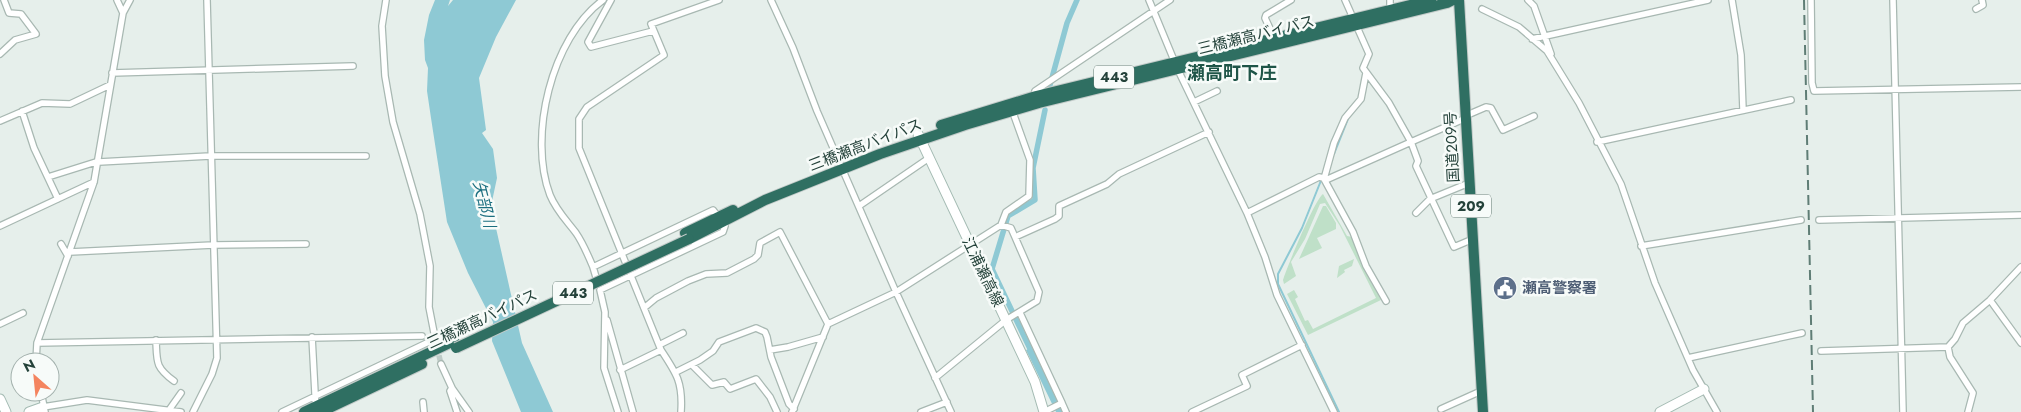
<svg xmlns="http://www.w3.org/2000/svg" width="2021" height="412" viewBox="0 0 2021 412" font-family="Jost,'Noto Sans JP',sans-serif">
	<rect width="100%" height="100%" fill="#e6efeb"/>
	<path fill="#bfe0c8" d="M 1323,194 L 1347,236 L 1352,237 L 1362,266 L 1381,300 L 1308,335 L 1287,294 L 1294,290 L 1298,297 L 1295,299 L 1305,321 L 1308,320 L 1313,329 L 1376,298 L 1340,226 L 1325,203 L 1320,204 L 1305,239 L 1291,262 L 1296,276 L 1284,284 L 1283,280 C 1287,267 1315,199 1323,194 Z
		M 1323,206 L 1326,206 L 1336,223 L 1336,229 L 1317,238 L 1322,248 L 1299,259 Z
		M 1354,259 L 1352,266 L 1344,270 L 1345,272 L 1337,278 L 1339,266 Z"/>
	<path fill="#8ec9d4" d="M 435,0 L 450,0 L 448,6 L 453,0 L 516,0 L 496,37 L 479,78 L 486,130 L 482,133 L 493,149 L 497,178 L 491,206 L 522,343 L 553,412 L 521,412 L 492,341 L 493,322 L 468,273 L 447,222 L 431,118 L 427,91 L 428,68 L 425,60 L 424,40 L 429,15 Z
		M 1033,347 L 1064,412 L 1056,412 L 1026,350 Z"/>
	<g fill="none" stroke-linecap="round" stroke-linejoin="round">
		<path stroke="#8ec9d4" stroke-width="2" d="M 1334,154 L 1348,119
			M 1322,178 L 1302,228 L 1278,274 L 1278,284 L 1339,412"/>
		<path stroke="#8ec9d4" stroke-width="5.5" d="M 1050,85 L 1067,23 L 1077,0
			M 1033,355 L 992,269 L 1008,216 L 1035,200 L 1033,168 L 1045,110"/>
		<path stroke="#bfccc8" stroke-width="5.5" stroke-dasharray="5.5 3" stroke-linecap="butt" d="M 437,347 L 441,364"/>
		<g stroke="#a8b8b2" stroke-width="8">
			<path id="street" d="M 117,0 L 123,13
				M 386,0 L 382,26 L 385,76 L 393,122 L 420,214 L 430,266 L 429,307 L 436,343
				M 603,0 C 551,38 528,137 550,195 C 556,210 566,220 576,233 C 583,243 588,255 593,267 L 713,210 L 725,226 L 723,232 L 600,290 L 605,312 L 604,368 L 618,412
				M 611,0 L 588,42 L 591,47 L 653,31
				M 771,0 L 793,48 L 817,111 L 896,292 L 951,412
				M 1149,0 L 1178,70 L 1247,213 L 1265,257 L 1277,295 L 1334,412
				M 1390,0 L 1390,9
				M 1528,0 L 1534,6 L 1551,54
				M 1732,0 L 1741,55 L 1743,110
				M 1811,0 L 1812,83 L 1814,91 L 2021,87
				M 1893,0 L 1903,412
				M 1482,9 L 1519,27 L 1547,51 L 1579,103 L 1621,184 L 1655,283 L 1693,370 L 1717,412
				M 1976,9 L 1983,5 L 1982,0
				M 1274,37 L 1265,18 L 1266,15 L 1291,0
				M 1532,39 L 1708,0
				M 0,54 L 15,40 L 36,34 L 21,14 L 9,13 L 4,0
				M 112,73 L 353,66
				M 1366,73 L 1361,99 L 1345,118 L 1334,143 L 1324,179 L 1353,232 L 1366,266 L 1386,301
				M 1036,96 L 1035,91 L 1170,0
				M 1194,102 L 1217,91
				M 22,111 L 34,148 L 58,199
				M 1465,116 L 1486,107 L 1491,108 L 1503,130 L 1534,116
				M 1466,118 L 1411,142 L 1418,161 L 1416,166 L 1454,247 L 1473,239
				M 0,121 L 42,103 L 70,104 L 110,85
				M 1597,142 L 1791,100
				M 99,162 L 210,156 L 366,156
				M 48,177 L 99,161
				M 859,206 L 929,158
				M 1247,213 L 1319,177 L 1328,179 L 1411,142 L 1389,103 L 1363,68 L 1369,54 L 1345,0
				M 1416,213 L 1430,199 L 1469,183
				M 1819,220 L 2021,215
				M 1001,225 L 1006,212 L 1029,196 L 1030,160 L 1012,110
				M 0,226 L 94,182
				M 61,244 L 68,256
				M 1641,246 L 1801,220
				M 70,252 L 213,245 L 306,244
				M 593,267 L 598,284
				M 1990,300 L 2021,343
				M 644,308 L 656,298 L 688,281 L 706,274 L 727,273 L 754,259 L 758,255 L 760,243 L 780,232 L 828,324
				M 1020,313 L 1062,403 L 1044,412
				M 607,320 L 633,412
				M 0,324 L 23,313
				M 312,337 L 316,412
				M 156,340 C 157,362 155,367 174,381
				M 37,343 L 422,336
				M 659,345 L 683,333
				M 1948,347 L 1950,357 L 1973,393 L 1968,412
				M 770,350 L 788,347 L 823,337
				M 1821,351 L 1948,347 L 1955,339 L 1963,323 L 1990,300 L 2021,267
				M 1688,358 L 1802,333
				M 36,362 L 37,343 L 94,182 L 123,13 L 130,0
				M 441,364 L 452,388 L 450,391 L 457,412
				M 692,365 L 712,385 L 724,382 L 730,389 L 756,379 L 770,397 L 777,412
				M 620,370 L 661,350
				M 676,372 L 700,360 L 713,351 L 719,342 L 756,328 L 765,332 L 767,337 L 771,357 L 789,404 L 794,409
				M 935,378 L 1006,320 L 1037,301 L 1039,292 L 1015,237
				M 452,388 L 469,412
				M 41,392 L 45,412
				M 423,402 L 424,412
				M 1062,403 L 1066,412
				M 43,407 L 87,400 L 181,412
				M 1441,409 L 1481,391
				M 169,410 L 181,393
				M 193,412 L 212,374 L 217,358 L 207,0
				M 282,412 L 435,339
				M 681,412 C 683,383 677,374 661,350 L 579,148 L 579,119 L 587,107 L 664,55 L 651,24 L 719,0
				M 792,412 L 828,324 L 896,292 L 1001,225 L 1011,228 L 1015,237 L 1055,219 L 1059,216 L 1059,206 L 1107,184 L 1119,174 L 1209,132
				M 921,412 L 947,402
				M 1192,412 L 1247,386 L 1242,375 L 1302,345"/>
		</g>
		<g stroke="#a4bbb3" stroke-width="11">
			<path id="secondary" d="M 918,134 L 1035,382 L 1044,412
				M 0,399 L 6,412
				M 29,412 L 43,407
				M 1660,412 L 1704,389"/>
		</g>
		<g stroke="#c2cac8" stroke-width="12">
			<path id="highway" d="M 1459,0 L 1483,412
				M 941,125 L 1036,96 L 1431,0
				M 685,233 L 733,210
				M 689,239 L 765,200 L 880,154 L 965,125 L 1039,103 L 1447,3 L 1453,0
				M 304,412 L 454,341
				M 321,412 L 422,364"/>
		</g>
		<use href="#street" stroke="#fff" stroke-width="5.5"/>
		<use href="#secondary" stroke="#fff" stroke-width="9"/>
		<use href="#highway" stroke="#2f6f62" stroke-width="10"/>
		<path stroke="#5f7d75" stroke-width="2" stroke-dasharray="10 5" stroke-linecap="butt" d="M 1804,0 L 1813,412"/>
		<g stroke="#c2cac8" stroke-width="12" stroke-linecap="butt">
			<path id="highway-bridge" d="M 456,348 L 689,239"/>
		</g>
		<use href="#highway-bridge" stroke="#2f6f62" stroke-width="10"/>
	</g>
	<defs>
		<g id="civic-disc" transform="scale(1.25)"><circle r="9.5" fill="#5c6f8a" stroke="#f7fbf9"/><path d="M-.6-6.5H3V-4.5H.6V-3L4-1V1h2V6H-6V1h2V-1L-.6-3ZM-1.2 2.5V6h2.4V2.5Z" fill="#fff"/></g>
	</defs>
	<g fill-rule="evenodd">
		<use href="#civic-disc" x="1505" y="288"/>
	</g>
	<g text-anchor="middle" stroke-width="5" stroke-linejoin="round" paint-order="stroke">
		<g fill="#f7fbf9" stroke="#637a73" stroke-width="1">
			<rect x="1094" y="65.5" width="40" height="23" rx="4"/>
			<rect x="1451" y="194.5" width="40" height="23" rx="4"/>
			<rect x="553" y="281.5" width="40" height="23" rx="4"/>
		</g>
		<g font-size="14" font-weight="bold" fill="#24423a">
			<text x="1114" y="82">443</text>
			<text x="1471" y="211">209</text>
			<text x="573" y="298">443</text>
		</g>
		<g font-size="15" fill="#24423a" stroke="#f7fbf9">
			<text transform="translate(1256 35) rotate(-14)" y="5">三橋瀬高バイパス</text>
			<text transform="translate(865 145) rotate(-21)" y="5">三橋瀬高バイパス</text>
			<text transform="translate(1452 147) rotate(-93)" y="5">国道209号</text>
			<text transform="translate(983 272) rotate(64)" y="5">江浦瀬高線</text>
			<text transform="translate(482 319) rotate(-25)" y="5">三橋瀬高バイパス</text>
		</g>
		<g font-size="15" font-weight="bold" fill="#4e5e75" stroke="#f7fbf9" text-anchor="start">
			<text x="1522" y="293">瀬高警察署</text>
		</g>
		<g font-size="16" font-style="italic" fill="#1c6f80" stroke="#f7fbf9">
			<text transform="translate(485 204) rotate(76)" y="6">矢部川</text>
		</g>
		<g font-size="18" font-weight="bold" fill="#1f5548" stroke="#f7fbf9">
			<text x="1232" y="79">瀬高町下庄</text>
		</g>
	</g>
	<g transform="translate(35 377) rotate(333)"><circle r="24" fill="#f7fbf9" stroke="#a3b1ad"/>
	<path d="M0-4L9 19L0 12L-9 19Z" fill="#f4845f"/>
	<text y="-8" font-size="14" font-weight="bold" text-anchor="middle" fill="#24423a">N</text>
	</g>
</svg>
